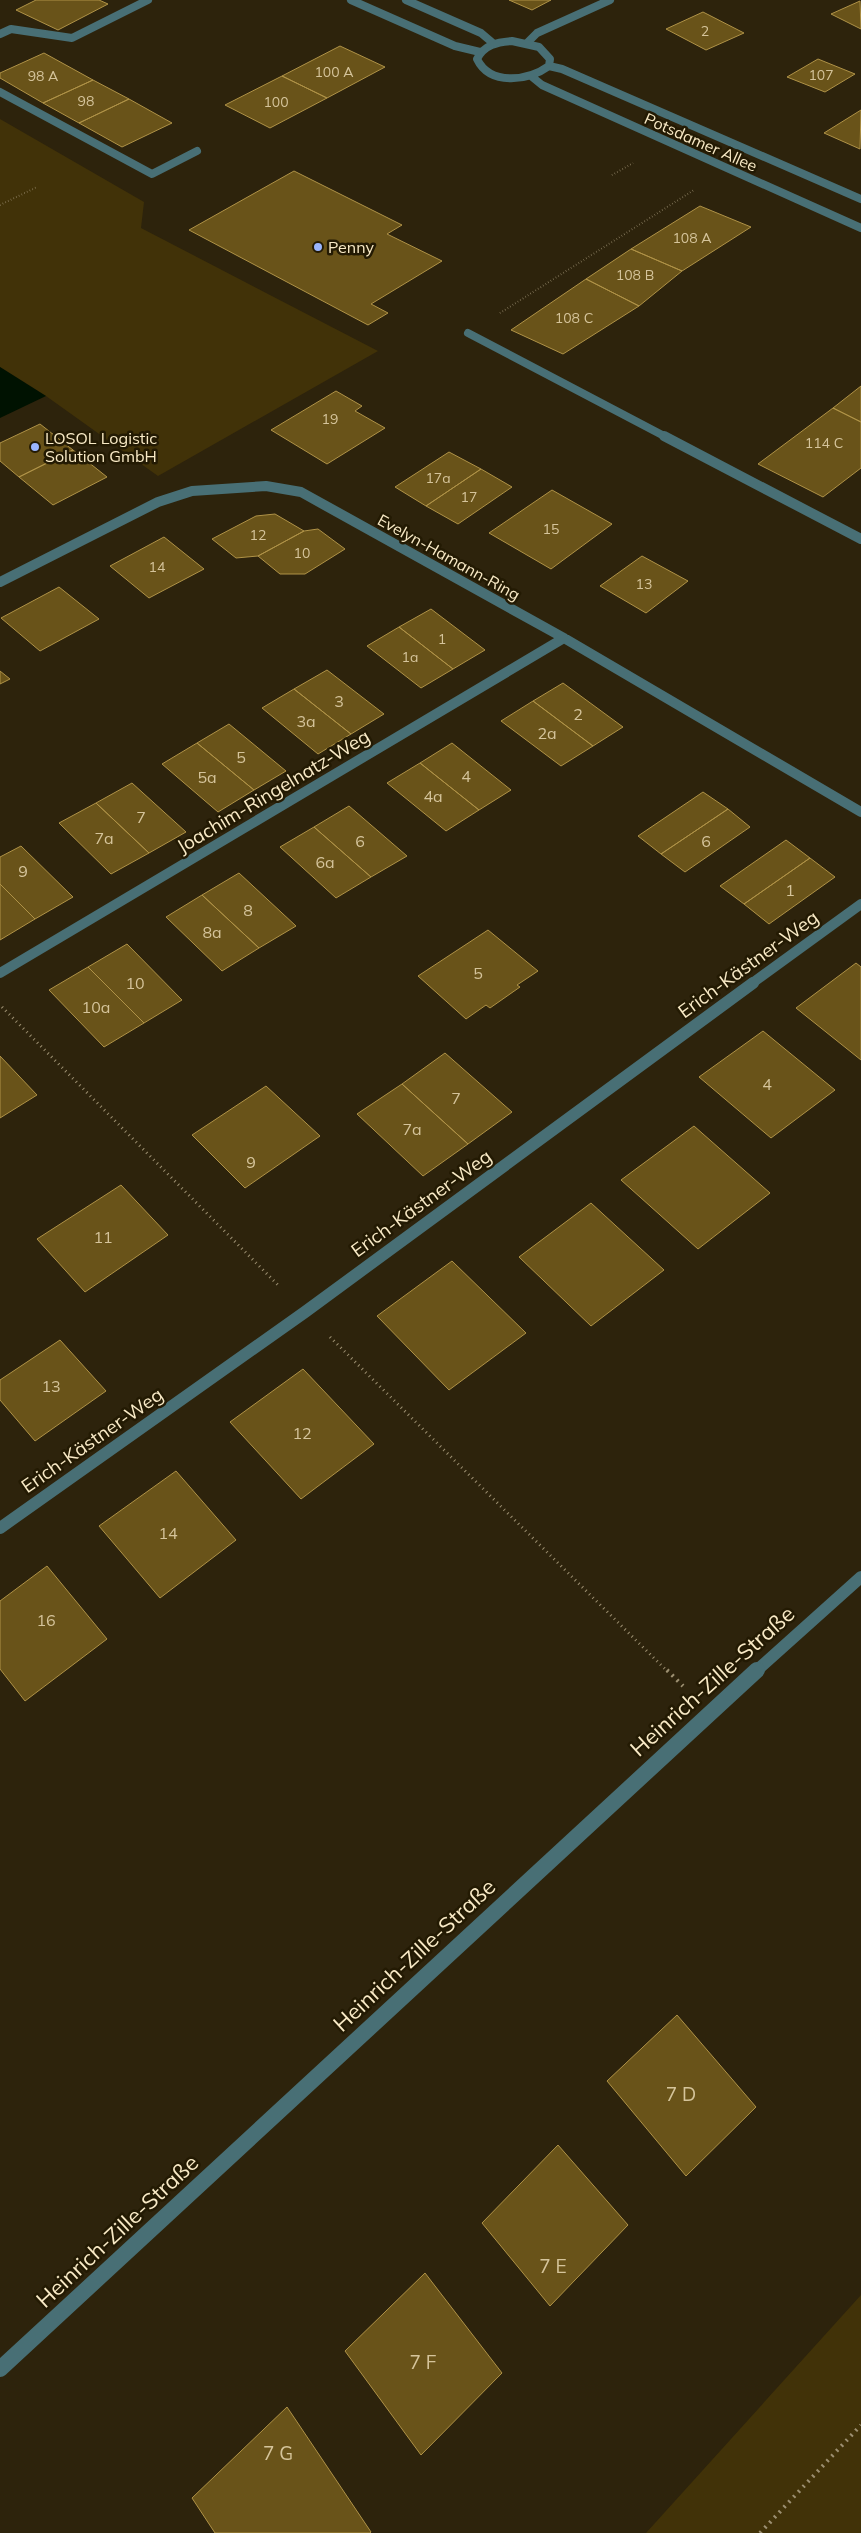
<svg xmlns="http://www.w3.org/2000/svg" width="861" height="2533" viewBox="0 0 861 2533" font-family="Mulish,sans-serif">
	<rect width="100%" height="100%" fill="#2d230c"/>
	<path fill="#413208" d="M 0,119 L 144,202 L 141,228 L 378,351 L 158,476 L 46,396 L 0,367 Z
		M 861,2295 L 861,2533 L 646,2533 Z"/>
	<path fill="#001201" d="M 0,367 L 46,396 L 0,418 Z"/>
	<path fill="#695319" stroke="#af9247" d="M 36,0 L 99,0 L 108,4 L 58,30 L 16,10 Z
		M 509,0 L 551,0 L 532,10 Z
		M 860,1 L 861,29 L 831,14 Z
		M 703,12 L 744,33 L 706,50 L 666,29 Z
		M 340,46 L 385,67 L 327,98 L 282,76 Z
		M 44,53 L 93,80 L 43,103 L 0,78 L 0,73 Z
		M 818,59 L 855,74 L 825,92 L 787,77 Z
		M 282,76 L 327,98 L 270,128 L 225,105 Z
		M 93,80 L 129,99 L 79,123 L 43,103 Z
		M 129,99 L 172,123 L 122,147 L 79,123 Z
		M 861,110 L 860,149 L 824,133 Z
		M 294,171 L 402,225 L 387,234 L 442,261 L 371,304 L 388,313 L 368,325 L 189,230 Z
		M 700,206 L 751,227 L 682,271 L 631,249 Z
		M 631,249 L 682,271 L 639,306 L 586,279 Z
		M 586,279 L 639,306 L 563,354 L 511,330 Z
		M 861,386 L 861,422 L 833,408 Z
		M 336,391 L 362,406 L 355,411 L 385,428 L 327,464 L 271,430 Z
		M 833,408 L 861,422 L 861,468 L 823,497 L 758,464 Z
		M 40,424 L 73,450 L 19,477 L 0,461 L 0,443 Z
		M 73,450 L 107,477 L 53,505 L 19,477 Z
		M 449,452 L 481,469 L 426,506 L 395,487 Z
		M 481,469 L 512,487 L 458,524 L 426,506 Z
		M 552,490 L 612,524 L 551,569 L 489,533 Z
		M 275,514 L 304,531 L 258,556 L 236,558 L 212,539 L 256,516 Z
		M 318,529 L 345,549 L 305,574 L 280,574 L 258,556 L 304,531 Z
		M 164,537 L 204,569 L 149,598 L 110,566 Z
		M 642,556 L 688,581 L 646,613 L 600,586 Z
		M 59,587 L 99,619 L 40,651 L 1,618 Z
		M 431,609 L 485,650 L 453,669 L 399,627 Z
		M 399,627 L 453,669 L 421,688 L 367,646 Z
		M 327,670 L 384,714 L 351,734 L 294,689 Z
		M 0,671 L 10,679 L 0,684 Z
		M 563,683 L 623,727 L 593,746 L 533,701 Z
		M 294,689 L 351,734 L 318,754 L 262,708 Z
		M 533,701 L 593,746 L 561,766 L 501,721 Z
		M 229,724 L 286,771 L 254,790 L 197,743 Z
		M 197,743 L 254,790 L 218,812 L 162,764 Z
		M 452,743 L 511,790 L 479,810 L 420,763 Z
		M 420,763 L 479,810 L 446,831 L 387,783 Z
		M 132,783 L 186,832 L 149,853 L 96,803 Z
		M 703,792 L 728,809 L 661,854 L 638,836 Z
		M 96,803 L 149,853 L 111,874 L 59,823 Z
		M 349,806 L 407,856 L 371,877 L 314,827 Z
		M 728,809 L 750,827 L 685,872 L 661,854 Z
		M 314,827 L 371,877 L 336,898 L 280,847 Z
		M 786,840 L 810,858 L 744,904 L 720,886 Z
		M 21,846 L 73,897 L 35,919 L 0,884 L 0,857 Z
		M 810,858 L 835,877 L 769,924 L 744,904 Z
		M 239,873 L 296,926 L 259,948 L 202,895 Z
		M 0,884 L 35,919 L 0,940 Z
		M 202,895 L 259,948 L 222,971 L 166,917 Z
		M 488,930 L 538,971 L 517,985 L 520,987 L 490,1008 L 486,1005 L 466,1019 L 418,976 Z
		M 127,944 L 182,1000 L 144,1023 L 88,967 Z
		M 856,963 L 861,967 L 861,1060 L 796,1008 Z
		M 88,967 L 144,1023 L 104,1047 L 49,990 Z
		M 763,1031 L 835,1090 L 771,1138 L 699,1077 Z
		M 445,1053 L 512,1112 L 468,1144 L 402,1084 Z
		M 0,1056 L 37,1095 L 0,1118 Z
		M 402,1084 L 468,1144 L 423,1176 L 357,1114 Z
		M 266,1086 L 320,1136 L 245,1188 L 192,1135 Z
		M 694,1126 L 770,1193 L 698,1249 L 621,1180 Z
		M 121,1185 L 168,1235 L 85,1292 L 37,1239 Z
		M 591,1203 L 664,1270 L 591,1326 L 519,1257 Z
		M 452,1261 L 526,1333 L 449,1390 L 377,1316 Z
		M 60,1340 L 106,1391 L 35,1441 L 0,1400 L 0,1380 Z
		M 303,1369 L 374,1444 L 301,1499 L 230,1422 Z
		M 176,1471 L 236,1540 L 160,1598 L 99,1526 Z
		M 47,1566 L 107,1639 L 25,1701 L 0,1669 L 0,1601 Z
		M 677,2015 L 756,2107 L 686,2176 L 607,2081 Z
		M 558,2145 L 628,2225 L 550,2306 L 482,2223 Z
		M 425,2273 L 502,2373 L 421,2455 L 345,2351 Z
		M 287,2407 L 371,2532 L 370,2533 L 215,2533 L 192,2498 Z"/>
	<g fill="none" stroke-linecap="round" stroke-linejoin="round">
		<path stroke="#9c8f71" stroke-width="2" stroke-dasharray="0.5 2.5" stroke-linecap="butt" d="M 612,175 L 633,163
			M 0,205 L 37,187
			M 500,313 L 694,190"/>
		<path stroke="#9c8f71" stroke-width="3" stroke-dasharray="1 4" stroke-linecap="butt" d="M 2,1007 L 280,1287
			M 330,1337 L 668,1672"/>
		<path stroke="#9c8f71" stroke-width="4" stroke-dasharray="2 5" stroke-linecap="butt" d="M 667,1670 L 683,1686
			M 760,2533 L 861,2425"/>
		<path stroke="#486f75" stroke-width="8" d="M 0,34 L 11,29 L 72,38 L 148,0
			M 0,92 L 152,174 L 197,151
			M 468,333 L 666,437"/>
		<path stroke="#486f75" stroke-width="10" d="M 664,436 L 861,539"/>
		<path stroke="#486f75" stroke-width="8" d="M 527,43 L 537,33 L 610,0"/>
		<path stroke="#486f75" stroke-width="10" d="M 0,582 L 158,502 L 192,491 L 266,486 L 301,492 L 564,638 L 861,812
			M 0,973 L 564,638
			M 751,984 L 861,904"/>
		<path stroke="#486f75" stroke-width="12" d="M 0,1528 L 305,1312 L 753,983
			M 755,1672 L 861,1577"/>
		<path stroke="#486f75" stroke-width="16" d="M 0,2369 L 757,1670"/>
		<path stroke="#486f75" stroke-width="8" d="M 351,0 L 455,46 L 480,52
			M 406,0 L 481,33 L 494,44
			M 512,41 L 539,47 L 550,59 L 549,66 C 528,81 490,86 477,59 C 484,45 497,42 512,41 Z
			M 549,66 L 562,69 L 861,199
			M 531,76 L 542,85 L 861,228"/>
	</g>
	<g fill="#9ab5fd" stroke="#231a03" stroke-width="2">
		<circle cx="318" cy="247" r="5"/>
		<circle cx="35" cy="447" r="5"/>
	</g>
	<g text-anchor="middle" stroke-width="5" stroke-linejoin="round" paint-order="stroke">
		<g font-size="14" fill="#d5c49b">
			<text x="705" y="36">2</text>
			<text x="334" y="77">100 A</text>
			<text x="821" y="80">107</text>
			<text x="43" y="81">98 A</text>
			<text x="86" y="106">98</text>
			<text x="276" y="107">100</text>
			<text x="692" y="243">108 A</text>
			<text x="635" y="280">108 B</text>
			<text x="574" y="323">108 C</text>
			<text x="330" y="424">19</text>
			<text x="824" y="448">114 C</text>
			<text x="438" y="483">17a</text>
			<text x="469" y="502">17</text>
			<text x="551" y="534">15</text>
			<text x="258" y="540">12</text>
			<text x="302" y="558">10</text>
			<text x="157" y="572">14</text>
			<text x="644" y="589">13</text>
			<text x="442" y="644">1</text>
			<text x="410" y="662">1a</text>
		</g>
		<g font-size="16" fill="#f9eac6" stroke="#231a03">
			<text transform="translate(701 142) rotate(24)" y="6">Potsdamer Allee</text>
			<text transform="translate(449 557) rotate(29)" y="6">Evelyn-Hamann-Ring</text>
		</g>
		<g font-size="16" fill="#f9eac6" stroke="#231a03" text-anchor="start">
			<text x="328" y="253">Penny</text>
			<text x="45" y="444">LOSOL Logistic<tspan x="45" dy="18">Solution GmbH</tspan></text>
		</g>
		<g font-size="16" fill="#d5c49b">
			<text x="339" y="707">3</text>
			<text x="578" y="720">2</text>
			<text x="306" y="727">3a</text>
			<text x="547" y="739">2a</text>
			<text x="241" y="763">5</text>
			<text x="466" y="782">4</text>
			<text x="207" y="783">5a</text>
			<text x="433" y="802">4a</text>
			<text x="141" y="823">7</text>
			<text x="104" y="844">7a</text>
			<text x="360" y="847">6</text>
			<text x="706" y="847">6</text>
			<text x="325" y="868">6a</text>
			<text x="23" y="877">9</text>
			<text x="790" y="896">1</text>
			<text x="248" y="916">8</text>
			<text x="212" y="938">8a</text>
			<text x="478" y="979">5</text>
			<text x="135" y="989">10</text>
			<text x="96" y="1013">10a</text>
			<text x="767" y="1090">4</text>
			<text x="456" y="1104">7</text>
			<text x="412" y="1135">7a</text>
			<text x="251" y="1168">9</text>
			<text x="103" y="1243">11</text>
			<text x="51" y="1392">13</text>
			<text x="302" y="1439">12</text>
			<text x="168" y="1539">14</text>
			<text x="46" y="1626">16</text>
		</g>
		<g font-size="19" fill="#f9eac6" stroke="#231a03">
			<text transform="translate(273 791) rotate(-31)" y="7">Joachim-Ringelnatz-Weg</text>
			<text transform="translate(748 964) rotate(-36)" y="7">Erich-Kästner-Weg</text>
			<text transform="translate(421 1203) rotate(-36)" y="7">Erich-Kästner-Weg</text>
			<text transform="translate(92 1440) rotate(-35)" y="7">Erich-Kästner-Weg</text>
		</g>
		<g font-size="19" fill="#d5c49b">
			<text x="681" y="2101">7 D</text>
			<text x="553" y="2273">7 E</text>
			<text x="423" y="2369">7 F</text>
			<text x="278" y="2460">7 G</text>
		</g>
		<g font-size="22" fill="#f9eac6" stroke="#231a03">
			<text transform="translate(712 1681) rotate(-42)" y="8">Heinrich-Zille-Straße</text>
			<text transform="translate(414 1955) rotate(-43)" y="8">Heinrich-Zille-Straße</text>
			<text transform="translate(117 2231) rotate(-43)" y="8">Heinrich-Zille-Straße</text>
		</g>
	</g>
</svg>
